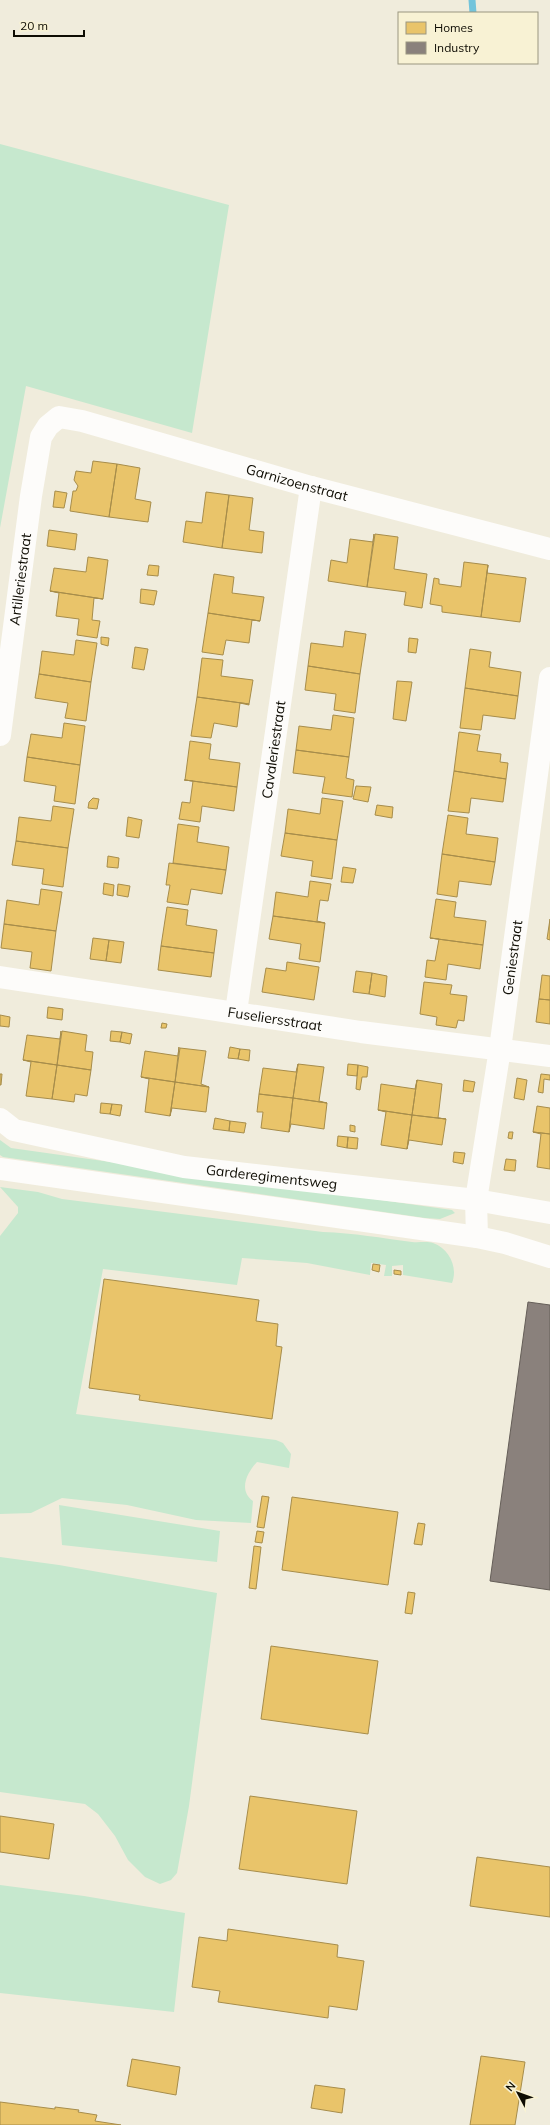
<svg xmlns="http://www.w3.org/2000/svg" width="550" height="2125" viewBox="0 0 550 2125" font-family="Mulish,sans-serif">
	<rect width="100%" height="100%" fill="#f0ecdc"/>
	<path fill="#c6e8ce" d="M 0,144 L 229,205 L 192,433 L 26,386 L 0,528 Z
		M 0,1140 L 11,1148 L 452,1210 L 455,1213 L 440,1219 L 425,1218 L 3,1157 L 0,1155 Z
		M 0,1187 L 38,1192 L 62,1199 L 323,1232 C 354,1233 381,1238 412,1242 C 418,1243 427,1241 433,1243 C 450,1249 458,1268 452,1283 L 403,1275 L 403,1265 L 392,1266 L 392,1276 L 384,1276 L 386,1265 L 371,1263 L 370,1275 L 307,1263 L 242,1258 L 237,1285 L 103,1269 L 76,1414 L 276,1440 L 283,1443 L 291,1454 L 289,1468 L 257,1462 C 247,1473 238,1490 253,1501 L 251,1523 L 196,1520 L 127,1505 L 62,1498 L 31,1513 L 0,1514 L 0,1236 L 18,1213 L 18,1207 Z
		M 59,1505 L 220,1531 L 217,1562 L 62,1545 Z
		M 0,1557 L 59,1565 L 217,1593 L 189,1806 L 177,1873 L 171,1880 L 160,1884 L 145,1877 L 128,1860 L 115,1836 L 98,1814 L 85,1804 L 0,1792 Z
		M 0,1885 L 84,1896 L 185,1913 L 174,2012 L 0,1993 Z"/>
	<path fill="#e9c46a" stroke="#a78d4b" d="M 93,461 L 117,464 L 109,517 L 70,511 L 73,491 L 76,491 L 78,486 L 74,480 L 76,471 L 91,473 Z
		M 117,464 L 140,468 L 135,499 L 151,502 L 148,522 L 109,517 Z
		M 55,491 L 67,493 L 64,508 L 53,507 Z
		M 206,492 L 229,495 L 222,548 L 183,542 L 186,521 L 202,523 Z
		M 229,495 L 253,498 L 249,530 L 264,532 L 262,553 L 222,548 Z
		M 49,530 L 77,534 L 75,550 L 47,546 Z
		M 374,534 L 367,587 L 328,581 L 331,560 L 347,563 L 350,539 L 373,542 Z
		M 375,534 L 398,537 L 394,569 L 427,574 L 422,608 L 404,605 L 406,592 L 367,587 Z
		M 88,557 L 108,560 L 103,599 L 50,591 L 54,568 L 86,572 Z
		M 464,562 L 488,565 L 481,617 L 442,612 L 442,606 L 430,604 L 434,578 L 439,579 L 439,584 L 461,587 Z
		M 149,565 L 159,566 L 158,576 L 147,575 Z
		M 488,565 L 487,573 L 526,578 L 520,622 L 481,617 Z
		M 214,574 L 234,577 L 232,593 L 264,597 L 260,621 L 208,613 Z
		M 141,589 L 157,591 L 154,605 L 140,603 Z
		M 50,591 L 103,599 L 94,598 L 92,620 L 100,621 L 97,638 L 77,635 L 79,619 L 56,616 L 59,593 Z
		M 208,613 L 260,621 L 252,620 L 249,643 L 226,640 L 223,655 L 202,652 Z
		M 345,631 L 366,634 L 360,674 L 308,666 L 311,643 L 343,647 Z
		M 101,637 L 109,638 L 108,646 L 101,644 Z
		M 409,638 L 418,639 L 416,653 L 408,652 Z
		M 76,640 L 97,643 L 91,682 L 39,674 L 42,651 L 74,655 Z
		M 135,647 L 148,649 L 144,670 L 132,668 Z
		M 470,649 L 491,652 L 489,667 L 521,672 L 518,696 L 465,688 Z
		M 202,658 L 223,660 L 221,676 L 253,680 L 249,704 L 197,697 Z
		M 308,666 L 360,674 L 355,713 L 334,710 L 336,694 L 305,690 Z
		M 39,674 L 91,682 L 86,721 L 65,718 L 68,703 L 35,698 Z
		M 397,681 L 412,682 L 406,721 L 393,719 Z
		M 465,688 L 518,696 L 515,719 L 483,715 L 481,730 L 460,728 Z
		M 197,697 L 249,704 L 249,705 L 240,703 L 237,727 L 214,723 L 211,738 L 191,736 Z
		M 333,715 L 354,718 L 349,757 L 296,750 L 299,726 L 331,730 Z
		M 64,723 L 85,726 L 80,765 L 27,757 L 31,734 L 62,738 Z
		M 459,732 L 480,735 L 477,751 L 501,754 L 500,762 L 508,763 L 506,779 L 454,771 Z
		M 190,741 L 211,744 L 209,759 L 240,763 L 237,787 L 185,780 Z
		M 296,750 L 349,757 L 346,778 L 354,780 L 352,797 L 322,793 L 325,777 L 293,773 Z
		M 27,757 L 80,765 L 75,804 L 54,801 L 56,786 L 24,781 Z
		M 454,771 L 506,779 L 503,802 L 471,798 L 469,813 L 448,811 Z
		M 184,780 L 185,780 L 237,787 L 234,811 L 202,806 L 200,822 L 179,819 L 182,802 L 190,803 L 193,781 Z
		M 356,786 L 371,787 L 368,802 L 353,799 Z
		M 93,798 L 99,799 L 97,809 L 88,808 L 89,802 Z
		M 322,798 L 343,801 L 337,840 L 285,833 L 288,809 L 320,814 Z
		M 377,805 L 393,807 L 392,818 L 375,815 Z
		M 53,806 L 74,809 L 68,848 L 16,841 L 19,817 L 51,821 Z
		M 448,815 L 468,818 L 466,834 L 498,838 L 495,862 L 442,854 Z
		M 128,817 L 142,820 L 139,838 L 126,836 Z
		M 178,824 L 199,827 L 197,842 L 229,847 L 226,870 L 173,863 Z
		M 285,833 L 337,840 L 332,879 L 311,876 L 313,861 L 281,856 Z
		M 16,841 L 68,848 L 63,887 L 42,884 L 44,869 L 12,865 Z
		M 442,854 L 495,862 L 491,885 L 459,881 L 457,897 L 437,894 Z
		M 108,856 L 119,858 L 118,868 L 107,867 Z
		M 169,863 L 226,870 L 222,894 L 191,889 L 188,905 L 167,902 L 170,885 L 166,885 Z
		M 343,867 L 356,869 L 353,883 L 341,882 Z
		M 310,881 L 331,884 L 328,901 L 320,900 L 317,921 L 325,923 L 273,916 L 276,892 L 308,897 Z
		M 104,883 L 114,885 L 113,896 L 103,894 Z
		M 118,884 L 130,886 L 128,897 L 117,895 Z
		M 41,889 L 62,892 L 56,931 L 4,924 L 7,900 L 39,905 Z
		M 436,899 L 456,902 L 454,917 L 486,921 L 483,945 L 430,938 Z
		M 167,907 L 188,910 L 186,925 L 217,930 L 214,953 L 161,946 Z
		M 273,916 L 325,923 L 320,962 L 299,959 L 301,944 L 269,939 Z
		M 550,919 L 550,940 L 547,939 Z
		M 4,924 L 56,931 L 51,971 L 30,968 L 32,952 L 1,948 Z
		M 93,938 L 109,940 L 106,961 L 90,959 Z
		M 430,938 L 483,945 L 480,969 L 448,964 L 446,980 L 425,977 L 427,960 L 435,961 L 439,939 Z
		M 109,940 L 124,942 L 121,963 L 106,961 Z
		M 161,946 L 214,953 L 211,977 L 158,970 Z
		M 287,962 L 319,967 L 314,1000 L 262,992 L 266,968 L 286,971 Z
		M 356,971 L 372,973 L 369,994 L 353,992 Z
		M 372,973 L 387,976 L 385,997 L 369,994 Z
		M 542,975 L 550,976 L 550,1000 L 539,999 Z
		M 424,982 L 452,985 L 450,994 L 467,996 L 464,1021 L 458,1020 L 456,1028 L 436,1025 L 437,1017 L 420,1014 Z
		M 539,999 L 550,1000 L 550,1024 L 536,1022 Z
		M 48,1007 L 63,1009 L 62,1020 L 47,1018 Z
		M 0,1015 L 10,1017 L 9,1027 L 0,1026 Z
		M 162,1023 L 167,1024 L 166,1028 L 161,1028 Z
		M 61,1031 L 57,1065 L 23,1060 L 27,1035 L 60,1039 Z
		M 62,1031 L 87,1035 L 85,1051 L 93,1052 L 91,1070 L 57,1065 Z
		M 111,1031 L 122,1032 L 120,1042 L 110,1041 Z
		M 122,1032 L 132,1034 L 130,1044 L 120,1042 Z
		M 179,1047 L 175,1082 L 141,1077 L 145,1051 L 178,1056 Z
		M 230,1047 L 240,1049 L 238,1059 L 228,1058 Z
		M 180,1048 L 206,1051 L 201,1084 L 209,1087 L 175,1082 Z
		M 240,1049 L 250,1050 L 249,1061 L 238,1059 Z
		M 23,1060 L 57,1065 L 52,1099 L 26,1096 L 31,1062 Z
		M 298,1064 L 324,1067 L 319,1101 L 327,1103 L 293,1098 Z
		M 298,1064 L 293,1098 L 259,1094 L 263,1068 L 296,1072 Z
		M 348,1064 L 358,1065 L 357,1076 L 347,1075 Z
		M 57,1065 L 91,1070 L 87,1096 L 75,1094 L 74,1102 L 52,1099 Z
		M 358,1065 L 368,1067 L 367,1077 L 362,1077 L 360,1090 L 356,1089 Z
		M 0,1074 L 2,1074 L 1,1085 L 0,1085 Z
		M 541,1074 L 550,1075 L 550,1080 L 544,1079 L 543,1093 L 538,1092 Z
		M 141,1077 L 175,1082 L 170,1116 L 145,1112 L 149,1079 Z
		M 517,1078 L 527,1080 L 524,1100 L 514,1098 Z
		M 417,1080 L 412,1115 L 378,1110 L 381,1084 L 415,1089 Z
		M 417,1080 L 442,1084 L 438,1118 L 446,1119 L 412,1115 Z
		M 464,1080 L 475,1082 L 473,1092 L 463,1091 Z
		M 175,1082 L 209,1087 L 206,1112 L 172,1108 L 170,1116 Z
		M 259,1094 L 293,1098 L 289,1132 L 261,1128 L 263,1112 L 257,1112 Z
		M 293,1098 L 327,1103 L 324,1129 L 291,1124 L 289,1132 Z
		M 101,1103 L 112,1104 L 110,1114 L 100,1113 Z
		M 112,1104 L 122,1105 L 120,1116 L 110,1114 Z
		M 537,1106 L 550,1108 L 550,1134 L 533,1132 Z
		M 378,1110 L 412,1115 L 407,1149 L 381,1145 L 386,1112 Z
		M 412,1115 L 446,1119 L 442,1145 L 409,1140 L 407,1149 Z
		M 215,1118 L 230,1121 L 229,1131 L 213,1129 Z
		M 230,1121 L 246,1123 L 244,1133 L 229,1131 Z
		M 350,1125 L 355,1126 L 355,1132 L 350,1131 Z
		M 509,1132 L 513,1132 L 512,1139 L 508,1138 Z
		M 533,1132 L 550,1134 L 550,1169 L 537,1167 L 541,1134 Z
		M 338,1136 L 348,1137 L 347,1148 L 337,1146 Z
		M 348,1137 L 358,1138 L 357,1149 L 347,1148 Z
		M 454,1152 L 465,1153 L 463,1164 L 453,1162 Z
		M 506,1159 L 516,1160 L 515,1171 L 504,1170 Z
		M 373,1264 L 380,1265 L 379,1272 L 372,1270 Z
		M 394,1270 L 401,1271 L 401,1275 L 394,1274 Z
		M 104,1279 L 259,1300 L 256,1321 L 278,1324 L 276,1346 L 282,1347 L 272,1419 L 139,1400 L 140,1395 L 89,1388 Z
		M 262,1496 L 269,1497 L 264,1528 L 257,1527 Z
		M 292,1497 L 398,1512 L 388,1585 L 282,1570 Z
		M 418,1523 L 425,1524 L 422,1545 L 414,1544 Z
		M 257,1531 L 264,1532 L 262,1543 L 255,1542 Z
		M 254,1546 L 261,1547 L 256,1589 L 249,1588 Z
		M 408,1592 L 415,1593 L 412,1614 L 405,1613 Z
		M 271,1646 L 378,1661 L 368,1734 L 261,1719 Z
		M 250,1796 L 357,1811 L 347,1884 L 239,1869 Z
		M 0,1816 L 54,1824 L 49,1859 L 0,1852 Z
		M 477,1857 L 550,1867 L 550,1917 L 470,1906 Z
		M 228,1929 L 338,1945 L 337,1957 L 364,1961 L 357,2010 L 329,2006 L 328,2018 L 218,2002 L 220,1991 L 192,1987 L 199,1937 L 227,1941 Z
		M 481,2056 L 525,2062 L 515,2125 L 470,2125 Z
		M 132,2059 L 180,2067 L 176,2095 L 127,2086 Z
		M 315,2085 L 345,2089 L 342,2113 L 311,2108 Z
		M 0,2102 L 55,2109 L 55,2107 L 79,2110 L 78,2112 L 97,2115 L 95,2121 L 121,2125 L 0,2125 Z"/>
	<path fill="#8a817c" stroke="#655e58" d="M 528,1302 L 550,1305 L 550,1590 L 490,1581 Z"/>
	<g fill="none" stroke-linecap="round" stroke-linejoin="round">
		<path stroke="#73c4db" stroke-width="7" d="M 472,0 L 473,13"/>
		<g stroke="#fdfcfa" stroke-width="22">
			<path id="s1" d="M 0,735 L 31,496 L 41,437 L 48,426 L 59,417 L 82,421 L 311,487 L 550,549"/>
			<path id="s2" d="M 0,977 L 361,1032 L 550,1056"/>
			<path id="s3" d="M 236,1012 L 311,487"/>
			<path id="s4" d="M 0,1119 L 14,1130 L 184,1167 L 476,1200 L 550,1213"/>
			<path d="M 0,1169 L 477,1237 L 505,1243 L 550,1257"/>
			<path id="s5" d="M 477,1237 L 476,1200 L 500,1049 L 550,678"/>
		</g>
	</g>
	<g text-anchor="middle" stroke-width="4" stroke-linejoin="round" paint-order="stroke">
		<g font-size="14" fill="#0e0c03" stroke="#f8f2d4">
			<text dy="5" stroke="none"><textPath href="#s1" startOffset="575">Garnizoenstraat</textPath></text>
			<text dy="5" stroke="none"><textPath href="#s1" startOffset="157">Artilleriestraat</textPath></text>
			<text dy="5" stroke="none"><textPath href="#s3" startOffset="265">Cavaleriestraat</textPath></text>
			<text dy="5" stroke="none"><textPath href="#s5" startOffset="282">Geniestraat</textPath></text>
			<text dy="5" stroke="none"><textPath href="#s2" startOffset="278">Fuseliersstraat</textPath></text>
			<text dy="5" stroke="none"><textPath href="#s4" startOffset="280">Garderegimentsweg</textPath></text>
		</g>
	</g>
	<rect x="398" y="12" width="140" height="52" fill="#f8f2d4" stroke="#9a9680"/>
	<rect x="406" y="22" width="20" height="12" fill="#e9c46a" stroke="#9a9680"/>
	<text x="434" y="32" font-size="12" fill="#0e0c03">Homes</text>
	<rect x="406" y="42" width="20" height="12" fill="#8a817c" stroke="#9a9680"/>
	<text x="434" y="52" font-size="12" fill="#0e0c03">Industry</text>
	<g transform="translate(518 2093) rotate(311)" stroke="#f8f2d4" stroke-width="3" paint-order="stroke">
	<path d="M0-3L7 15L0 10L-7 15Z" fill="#0e0c03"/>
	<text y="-6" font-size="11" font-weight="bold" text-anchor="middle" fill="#0e0c03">N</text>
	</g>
	<path d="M14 30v6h70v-6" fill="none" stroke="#0e0c03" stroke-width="2"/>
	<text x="20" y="30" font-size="12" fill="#0e0c03" stroke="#f8f2d4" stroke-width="3" paint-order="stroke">20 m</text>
</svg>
